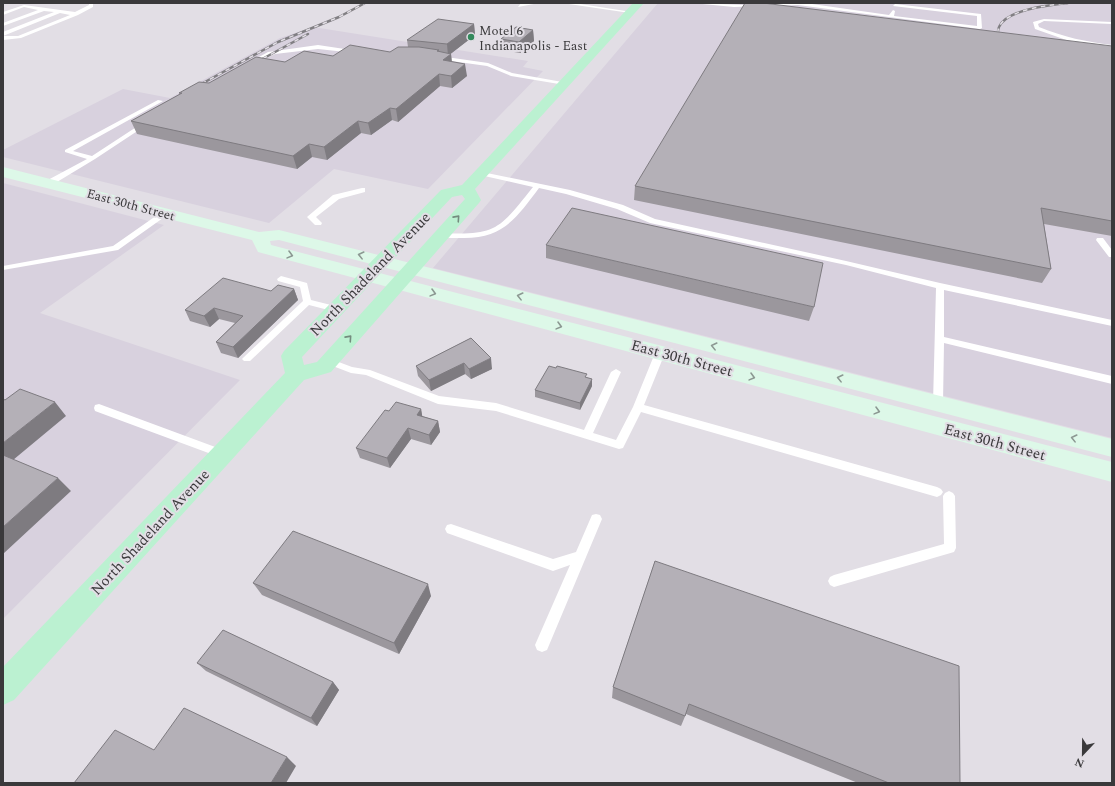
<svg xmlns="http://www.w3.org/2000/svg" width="1115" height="786" viewBox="0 0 1115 786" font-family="Spectral,serif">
	<rect width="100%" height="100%" fill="#e2dee5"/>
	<path fill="#d8d1de" d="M 658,3 L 1112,3 L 1112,438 L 433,268 Z
		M 313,27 L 528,61 L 523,67 L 543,71 L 428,189 L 334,169 L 269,223 L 3,157 L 3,150 L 123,89 L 170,98 L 280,38 Z
		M 3,183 L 164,225 L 40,313 L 240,380 L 3,619 Z"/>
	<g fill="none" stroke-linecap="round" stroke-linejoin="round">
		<path fill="#fff" fill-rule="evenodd" d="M 89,3 L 93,3 L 93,7 L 78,15 L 21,38 L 3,40 L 3,36 L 18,36 L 70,15 L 60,13 L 3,36 L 3,32 L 54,12 L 44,11 L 3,26 L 3,23 L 38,10 L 24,7 L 3,15 L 3,12 L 24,5 L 75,12 L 89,5 Z
			M 521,3 L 539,3 L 518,7 Z
			M 562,3 L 574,3 L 632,12 L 630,13 Z
			M 692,3 L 747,5 L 805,3 L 889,15 L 893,10 L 895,11 L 894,16 L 977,26 L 977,16 L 893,6 L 895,4 L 981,14 L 982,28 L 980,29 L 798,5 L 734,7 Z
			M 1044,19 L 1112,22 L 1112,24 L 1044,21 L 1038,24 L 1039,27 C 1063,37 1087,42 1112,45 L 1112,49 L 1072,42 L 1035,29 L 1033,22 Z
			M 318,45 L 358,51 L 355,53 L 318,49 L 275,54 L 251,65 L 246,64 L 268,52 Z
			M 439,56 L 488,63 L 512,73 L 568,83 L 565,85 L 511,76 L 487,66 L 437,59 L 437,57 Z
			M 158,100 L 163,101 L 73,151 L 92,156 L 144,122 L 148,122 L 148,124 L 95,159 L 52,185 L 46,185 L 46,181 L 87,159 L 65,152 L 65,150 Z
			M 482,172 L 570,190 L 623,205 L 655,219 L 846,261 L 940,283 L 1112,320 L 1112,326 L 944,290 L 944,337 L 1112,376 L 1112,384 L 944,343 L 943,403 L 942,406 L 934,406 L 933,403 L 936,288 L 846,265 L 650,223 L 617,209 L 566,194 L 539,188 C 517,217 504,238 464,238 C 456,238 447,238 439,237 L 439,233 L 442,233 C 497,236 500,228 533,187 L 480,175 L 479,174 Z
			M 362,188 L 365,188 L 365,192 L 339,199 L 316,217 L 322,223 L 321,225 L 315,225 L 307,217 L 333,195 Z
			M 163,211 L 169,211 L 170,213 L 118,250 L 3,270 L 3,266 L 113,246 Z
			M 1097,238 L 1103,238 L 1112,250 L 1112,257 L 1109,257 L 1096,240 Z
			M 281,276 L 307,283 L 311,300 L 339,307 L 340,309 L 336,312 L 309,305 L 250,361 L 244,361 L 242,359 L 244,357 L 303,301 L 300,287 L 278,281 L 277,279 Z
			M 660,350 L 665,353 L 644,405 L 937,487 L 941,489 L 943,492 L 941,495 L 937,497 L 641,412 L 623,448 L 619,449 L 496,411 L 438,404 L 366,375 L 351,373 L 325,363 L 323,361 L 328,358 L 352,367 L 370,370 L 439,396 L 496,403 L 584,430 L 611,372 L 616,369 L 621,372 L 593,433 L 616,440 L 633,407 L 655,353 Z
			M 99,404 L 226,451 L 227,454 L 226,457 L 222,458 L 95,411 L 94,408 L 95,405 Z
			M 949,491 L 953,493 L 955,496 L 956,548 L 954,552 L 834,587 L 830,585 L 828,581 L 830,577 L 834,575 L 944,544 L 943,496 L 945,493 Z
			M 596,514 L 600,515 L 602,519 L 547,650 L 542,652 L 537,650 L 535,645 L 570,565 L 553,571 L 447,533 L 445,529 L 447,525 L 451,524 L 553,559 L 576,552 L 592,515 Z"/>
		<path fill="#ddf8e8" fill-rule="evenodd" d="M 3,167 L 259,232 L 279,230 L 1112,439 L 1112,457 L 279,240 L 270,241 L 271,245 L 1112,462 L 1112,482 L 258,252 L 252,240 L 3,177 Z"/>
		<path fill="#bbf1d1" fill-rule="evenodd" d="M 633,3 L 644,3 L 475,189 L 481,200 L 479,203 L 331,372 L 304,380 L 14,700 L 3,705 L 3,667 L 285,373 L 281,356 L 284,351 L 441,190 L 462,185 ZM 462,195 L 465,199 L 317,362 L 304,365 L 302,357 L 452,197 Z"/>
		<g stroke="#817f83" stroke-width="2.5">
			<path id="rail" d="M 999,42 C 998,37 997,31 999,27 C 1007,9 1051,5 1068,3
				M 255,63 L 308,34
				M 194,88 L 278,42 L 339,17 L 365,3"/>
		</g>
		<use href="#rail" stroke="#e2dee5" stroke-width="1.5" stroke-dasharray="4.5" stroke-linecap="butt"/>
	</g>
	<path fill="#9b979d" d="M 474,24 L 475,35 L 450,54 L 451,54 L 452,62 L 467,76 L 452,88 L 440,86 L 398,122 L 392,120 L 371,135 L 361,133 L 327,160 L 312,157 L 297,169 L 137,134 L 131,121 L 180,94 L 179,93 L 209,83 L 285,62 L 333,56 L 390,52 L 408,47 L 407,40 Z
		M 533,30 L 534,41 L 520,53 L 502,50 L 501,39 Z
		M 1112,46 L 1112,236 L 1044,224 L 1051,269 L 1042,283 L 634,200 L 635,186 Z
		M 546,245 L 814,307 L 809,321 L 546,258 Z
		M 294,289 L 298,300 L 238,358 L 221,353 L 216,342 L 235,323 L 219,319 L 210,327 L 190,321 L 185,310 L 271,291 Z
		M 471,338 L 492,369 L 471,379 L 465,374 L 431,391 L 418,376 L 416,366 Z
		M 587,378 L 592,379 L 592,386 L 580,410 L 535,397 L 535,390 Z
		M 421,409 L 422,416 L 438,421 L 440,432 L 431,445 L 411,439 L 390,468 L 360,458 L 356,448 L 389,411 Z
		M 655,561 L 960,783 L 858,783 L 686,714 L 681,726 L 612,698 L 613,687 Z
		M 253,583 L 431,596 L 399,654 L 262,595 Z
		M 197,663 L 333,682 L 339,690 L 317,726 L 206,671 Z"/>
	<path fill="#7e7b80" d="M 474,24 L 475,35 L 448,56 L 447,44 Z
		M 533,30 L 534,41 L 520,53 L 519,42 Z
		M 451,54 L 452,66 L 443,60 Z
		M 465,64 L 467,76 L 452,88 L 451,76 Z
		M 439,74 L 440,86 L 398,122 L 396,109 Z
		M 390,108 L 392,120 L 371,135 L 368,123 Z
		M 358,121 L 361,133 L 327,160 L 324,147 Z
		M 309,144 L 312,157 L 297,169 L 293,156 Z
		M 294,289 L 298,300 L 238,358 L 233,347 Z
		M 214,308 L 219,319 L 210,327 L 204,316 Z
		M 491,358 L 492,369 L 471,379 L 469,369 Z
		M 464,363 L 465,374 L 431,391 L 429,380 Z
		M 592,379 L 592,386 L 580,410 L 580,403 Z
		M 55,402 L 66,416 L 7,465 L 3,461 L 3,443 Z
		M 421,409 L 423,420 L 417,415 Z
		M 438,421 L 440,432 L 431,445 L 429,435 Z
		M 408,428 L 411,439 L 390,468 L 387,458 Z
		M 58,478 L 71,491 L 3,554 L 3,527 Z
		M 428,584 L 431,596 L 399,654 L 394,643 Z
		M 333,682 L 339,690 L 317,726 L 311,718 Z
		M 287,757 L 296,766 L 286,783 L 271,783 Z"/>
	<path fill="#b4b0b7" stroke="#7e7b80" d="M 745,3 L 763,3 L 1112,46 L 1112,221 L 1041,208 L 1051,269 L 635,186 Z
		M 438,19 L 474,24 L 447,44 L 407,40 Z
		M 516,27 L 533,30 L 519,42 L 501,39 Z
		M 350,45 L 390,52 L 398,47 L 419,47 L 439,50 L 437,51 L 451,54 L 443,60 L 465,64 L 451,76 L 439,74 L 396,109 L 390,108 L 368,123 L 358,121 L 324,147 L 309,144 L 293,156 L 131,121 L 182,93 L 179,93 L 199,82 L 209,83 L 256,57 L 285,62 L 304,51 L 333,56 Z
		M 572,208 L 823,263 L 814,307 L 546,245 Z
		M 223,278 L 271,291 L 278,285 L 294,289 L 233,347 L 216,342 L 243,316 L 214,308 L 204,316 L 185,310 Z
		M 471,338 L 491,358 L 469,369 L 464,363 L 429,380 L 416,366 Z
		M 549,366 L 556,368 L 557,366 L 587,374 L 585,377 L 592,379 L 580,403 L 535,390 Z
		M 20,389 L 55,402 L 3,443 L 3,399 L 5,400 Z
		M 396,402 L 421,409 L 417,415 L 438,421 L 429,435 L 408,428 L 387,458 L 356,448 L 385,410 L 389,411 Z
		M 3,455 L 58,478 L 3,527 Z
		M 293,531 L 428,584 L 394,643 L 253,583 Z
		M 655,561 L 959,666 L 960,783 L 889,783 L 689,704 L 685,716 L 613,687 Z
		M 223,630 L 333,682 L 311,718 L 197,663 Z
		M 184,708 L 287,757 L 271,783 L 74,783 L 115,730 L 154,750 Z"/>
	<defs><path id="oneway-chevron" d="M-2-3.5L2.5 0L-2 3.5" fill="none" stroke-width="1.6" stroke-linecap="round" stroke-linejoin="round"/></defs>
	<g stroke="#748c7e">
		<use href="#oneway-chevron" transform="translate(457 218) rotate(-48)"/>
		<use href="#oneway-chevron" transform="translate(349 338) rotate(-48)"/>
	</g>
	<g stroke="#8c9892">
		<use href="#oneway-chevron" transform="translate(290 255) rotate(15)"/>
		<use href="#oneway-chevron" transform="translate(361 255) rotate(-166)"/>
		<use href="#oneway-chevron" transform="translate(433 293) rotate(15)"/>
		<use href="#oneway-chevron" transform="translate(520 296) rotate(-166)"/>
		<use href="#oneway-chevron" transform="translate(559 326) rotate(15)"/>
		<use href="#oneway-chevron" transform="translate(714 346) rotate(-166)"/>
		<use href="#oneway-chevron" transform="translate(752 377) rotate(15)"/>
		<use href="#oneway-chevron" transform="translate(840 378) rotate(-166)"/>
		<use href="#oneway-chevron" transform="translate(877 411) rotate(15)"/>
		<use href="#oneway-chevron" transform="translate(1074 438) rotate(-166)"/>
	</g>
	<circle fill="#33895c" stroke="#e2dee5" stroke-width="1.5" cx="471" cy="37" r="4"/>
	<g text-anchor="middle" stroke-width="4" stroke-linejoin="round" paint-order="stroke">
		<g font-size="13" fill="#3a393b" stroke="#e2dee5" text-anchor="start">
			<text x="479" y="35">Motel 6<tspan x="479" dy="15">Indianapolis - East</tspan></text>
		</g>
		<g font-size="13" fill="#3a393b" stroke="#e2dee5">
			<text transform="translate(131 204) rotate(15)" y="5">East 30th Street</text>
		</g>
		<g font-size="15" fill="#3a393b" stroke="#e2dee5">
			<text transform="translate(370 274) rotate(-46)" y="5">North Shadeland Avenue</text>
			<text transform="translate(682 358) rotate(15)" y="5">East 30th Street</text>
			<text transform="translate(995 442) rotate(15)" y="5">East 30th Street</text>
			<text transform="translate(150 532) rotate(-47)" y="5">North Shadeland Avenue</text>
		</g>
	</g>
	<rect width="1115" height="786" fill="none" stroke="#3a393b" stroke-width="8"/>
	<g transform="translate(1083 754) rotate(202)" stroke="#e2dee5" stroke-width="3" paint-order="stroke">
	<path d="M0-3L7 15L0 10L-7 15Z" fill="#3a393b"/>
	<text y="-6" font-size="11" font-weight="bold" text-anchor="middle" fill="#3a393b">N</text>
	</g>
</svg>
